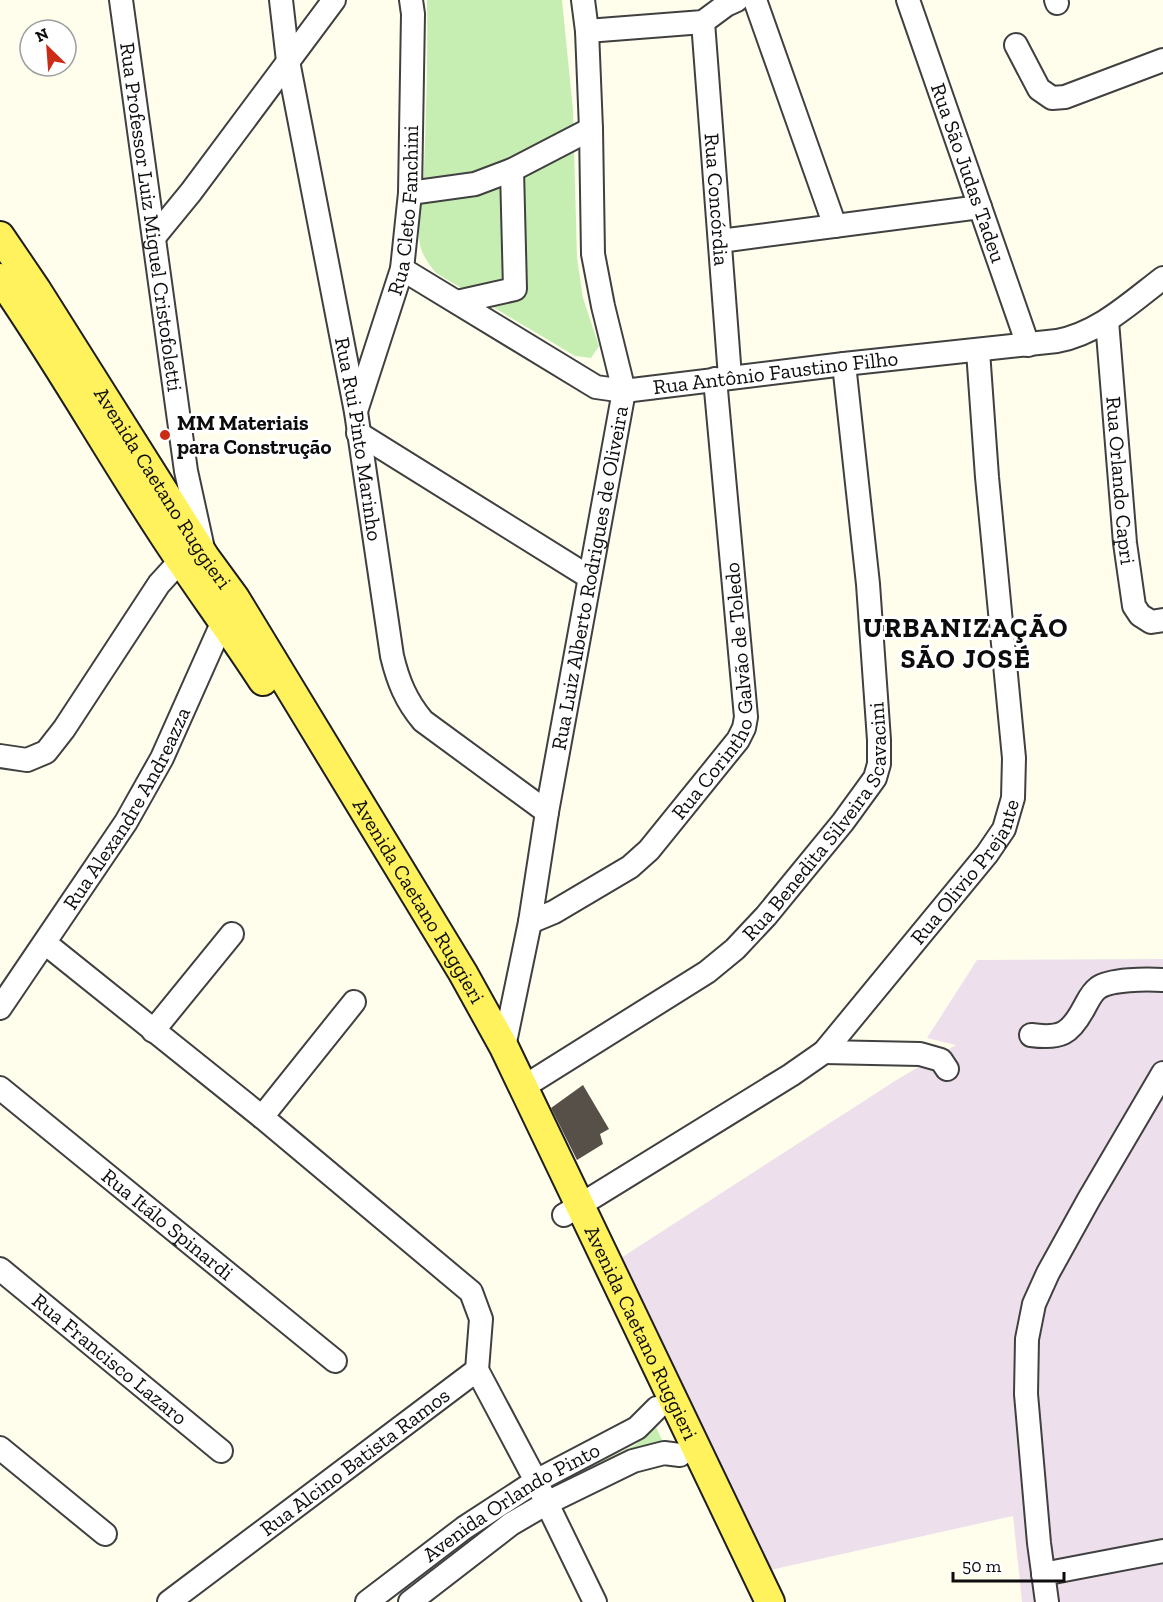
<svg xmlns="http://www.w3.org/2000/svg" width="1163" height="1602" viewBox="0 0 1163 1602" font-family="'Zilla Slab',serif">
	<rect width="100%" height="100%" fill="#fffeed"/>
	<path fill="#ede0ec" d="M 1163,959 L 1163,1602 L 1022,1602 L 1013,1516 L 766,1571 L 610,1265 L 898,1079 L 956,1045 L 927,1038 L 977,960 Z"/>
	<path fill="#c7eeb2" d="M 427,0 L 562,0 L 573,110 L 577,258 L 583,298 L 599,346 L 591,358 L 575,356 L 436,273 C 427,262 419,251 419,236 C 417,215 423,192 424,171 C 426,114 428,57 427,0 Z
		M 656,1427 L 664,1444 L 552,1491 L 549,1486 L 635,1445 Z"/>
	<path fill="#575048" d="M 583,1085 L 609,1129 L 600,1134 L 603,1144 L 577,1160 L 551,1108 Z"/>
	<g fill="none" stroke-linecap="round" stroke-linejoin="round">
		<g stroke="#404040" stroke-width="26">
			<g id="minor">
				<path id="s1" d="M 121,0 L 186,471 L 202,544"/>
				<path id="s2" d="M 281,0 L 288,61 L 356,412 L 392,656 C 398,681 406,701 423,721 L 547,812"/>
				<path d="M 755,0 L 835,226"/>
				<path id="s3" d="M 908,0 L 1028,345"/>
				<path d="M 1056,0 L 1057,3"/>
				<path id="s4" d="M 703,22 L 730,377"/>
				<path d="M 587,31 L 703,22 L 726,5 L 737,0"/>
				<path d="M 1016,45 L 1039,89 L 1052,98 L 1065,97 L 1163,60"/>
				<path d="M 410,193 L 475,184 L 512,170 L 591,129"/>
				<path d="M 155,236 L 191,192 L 334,0"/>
				<path d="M 720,241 L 980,207"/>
				<path id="s5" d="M 402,269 L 596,387 L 624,391 L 844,364 L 1057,341 C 1099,333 1130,303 1163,278"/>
				<path d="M 457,302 L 515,289 L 512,170"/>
				<path id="s6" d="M 1107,321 L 1125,543 L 1134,606 L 1140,615 L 1151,622 L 1163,620"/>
				<path id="s7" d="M 356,411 L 402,269 L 410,193 L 413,14 L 411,0"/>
				<path d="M 358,433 L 589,577"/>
				<path d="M 0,756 L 27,760 L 46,752 L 64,729 L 159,584 L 181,560"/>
				<path id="s8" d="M 530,922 L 554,912 L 630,867 L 649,850 L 738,740 L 744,728 L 746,717 L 715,379"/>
				<path d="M 45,943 L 262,1117 L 471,1292 L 481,1319 L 477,1370 L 169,1602"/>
				<path id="s9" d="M 0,1008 L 126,822 L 162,758 L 228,610"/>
				<path d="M 153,1031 L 232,934"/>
				<path d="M 1031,1035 C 1061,1039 1070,1034 1084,1008 C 1088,1001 1091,993 1098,988 C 1110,979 1147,979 1163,980"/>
				<path id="s10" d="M 504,1047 L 530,922 L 547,812 L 624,391 L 603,306 L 593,254 L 591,129 L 587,31 L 583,0"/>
				<path d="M 824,1052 L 920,1054 L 941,1060 L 947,1069"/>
				<path id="s11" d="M 525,1086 L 707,972 L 735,949 L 766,916 L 843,822 L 875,778 L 879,764 L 879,740 L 868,584 L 844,364"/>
				<path id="s12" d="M 0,1088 L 335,1361"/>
				<path d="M 262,1117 L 354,1002"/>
				<path id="s13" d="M 564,1215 L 791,1075 L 824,1052 L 987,854 L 1004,829 L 1013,798 L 1014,758 L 987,477 L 978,351"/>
				<path id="s14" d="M 0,1269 L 221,1451"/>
				<path d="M 477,1370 L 536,1481 L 595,1602"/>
				<path d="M 0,1448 L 105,1534"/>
				<path d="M 1043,1574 L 1163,1551"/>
				<path id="s15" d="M 367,1602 L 464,1528 L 536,1481 L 637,1428 L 657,1408"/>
				<path d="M 410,1602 L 511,1524 L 547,1503 L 633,1461 L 664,1453 L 680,1455"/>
				<path d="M 1047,1602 L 1039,1543 L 1026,1394 L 1027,1339 L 1034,1304 L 1048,1273 L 1089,1199 L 1163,1073"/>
			</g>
		</g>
		<g stroke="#1e1e1e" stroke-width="32">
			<g id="major">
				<path id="s16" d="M 0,236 L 36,289 L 205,557 L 235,598 L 463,973 L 504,1047 L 770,1602"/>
				<path d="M 0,278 C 57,360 106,447 161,531 C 194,582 230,630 263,681"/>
			</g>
		</g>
		<use href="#minor" stroke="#fff" stroke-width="22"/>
		<use href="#major" stroke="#fff25d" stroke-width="28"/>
	</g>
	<circle fill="#cc2b16" stroke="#fff" stroke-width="2" cx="165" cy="435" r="6"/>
	<g text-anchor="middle" stroke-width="6" stroke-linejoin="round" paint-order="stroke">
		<g font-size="21" fill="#0d0d0d" stroke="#fff">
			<text dy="7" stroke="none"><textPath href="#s3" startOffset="183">Rua São Judas Tadeu</textPath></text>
			<text dy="7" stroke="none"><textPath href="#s4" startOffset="178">Rua Concórdia</textPath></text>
			<text dy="7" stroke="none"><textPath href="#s7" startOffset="208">Rua Cleto Fanchini</textPath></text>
			<text dy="7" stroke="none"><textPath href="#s1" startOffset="219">Rua Professor Luiz Miguel Cristofoletti</textPath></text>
			<text dy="7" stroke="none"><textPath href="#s5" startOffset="408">Rua Antônio Faustino Filho</textPath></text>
			<text dy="7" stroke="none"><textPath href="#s2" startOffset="446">Rua Rui Pinto Marinho</textPath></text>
			<text dy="7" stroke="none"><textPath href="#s6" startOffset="160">Rua Orlando Capri</textPath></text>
			<text dy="7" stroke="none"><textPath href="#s16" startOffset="300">Avenida Caetano Ruggieri</textPath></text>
			<text dy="7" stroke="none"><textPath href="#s10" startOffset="477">Rua Luiz Alberto Rodrigues de Oliveira</textPath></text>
			<text dy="7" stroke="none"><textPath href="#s8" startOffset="322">Rua Corintho Galvão de Toledo</textPath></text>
			<text dy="7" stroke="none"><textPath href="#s9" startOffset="237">Rua Alexandre Andreazza</textPath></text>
			<text dy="7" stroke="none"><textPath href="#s11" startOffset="408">Rua Benedita Silveira Scavacini</textPath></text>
			<text dy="7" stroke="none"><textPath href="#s13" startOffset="537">Rua Olivio Prejante</textPath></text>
			<text dy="7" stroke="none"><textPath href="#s16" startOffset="786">Avenida Caetano Ruggieri</textPath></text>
			<text dy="7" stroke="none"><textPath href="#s12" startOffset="216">Rua Itálo Spinardi</textPath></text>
			<text dy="7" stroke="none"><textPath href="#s16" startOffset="1272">Avenida Caetano Ruggieri</textPath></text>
			<text dy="7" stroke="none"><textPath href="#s14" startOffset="142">Rua Francisco Lazaro</textPath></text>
			<text transform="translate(355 1462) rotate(-37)" y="7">Rua Alcino Batista Ramos</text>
			<text dy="7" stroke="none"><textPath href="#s15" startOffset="176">Avenida Orlando Pinto</textPath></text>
		</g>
		<g font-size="21" font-weight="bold" fill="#0d0d0d" stroke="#fff" text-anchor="start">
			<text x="177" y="430">MM Materiais<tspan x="177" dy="24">para Construção</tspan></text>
		</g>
		<g font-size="27" font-weight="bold" letter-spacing="1.5" fill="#0d0d0d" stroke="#fff">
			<text x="966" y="637">URBANIZAÇÃO<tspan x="966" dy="31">SÃO JOSÉ</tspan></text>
		</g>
	</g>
	<g transform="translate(48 48) rotate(335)"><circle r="28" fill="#ffffff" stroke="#9e9e9e" stroke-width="1.5"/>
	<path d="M0-4.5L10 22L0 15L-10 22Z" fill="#cc2b16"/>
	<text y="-9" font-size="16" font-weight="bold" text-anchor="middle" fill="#0d0d0d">N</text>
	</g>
	<path d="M953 1572v9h111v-9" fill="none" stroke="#0d0d0d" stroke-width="3"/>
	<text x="962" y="1572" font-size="18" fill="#0d0d0d" stroke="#ffffff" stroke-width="4.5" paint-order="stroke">50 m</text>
</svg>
